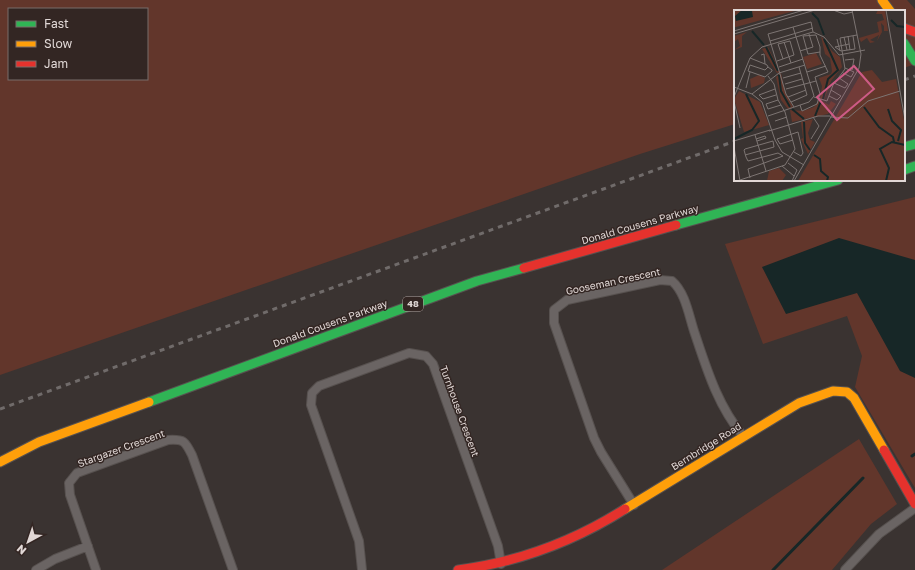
<svg xmlns="http://www.w3.org/2000/svg" width="915" height="570" viewBox="0 0 915 570" font-family="'Golos Text',sans-serif">
	<rect width="100%" height="100%" fill="#3a3331"/>
	<path fill="#62362b" fill-rule="evenodd" d="M 0,0 L 907,0 L 915,9 L 915,64 L 904,68 L 904,11 L 735,11 L 735,124 L 640,154 L 0,375 ZM 9,9 L 147,9 L 147,79 L 9,79 Z
		M 915,197 L 915,488 L 855,387 L 862,356 L 847,316 L 763,344 L 725,244 Z
		M 859,439 L 897,504 L 871,524 L 832,570 L 662,570 Z"/>
	<path fill="#172727" d="M 839,238 L 915,260 L 915,378 L 900,371 L 857,293 L 786,314 L 762,267 Z"/>
	<g fill="none" stroke-linecap="round" stroke-linejoin="round">
		<path stroke="#172727" stroke-width="3" d="M 912,456 L 915,454
			M 773,570 L 863,478"/>
		<g stroke="#57514f" stroke-width="10">
			<path id="street" d="M 634,505 L 601,452 L 594,438 L 554,323 L 554,310 L 567,300 L 660,280 L 672,281 C 686,293 689,317 695,334 C 707,370 718,406 743,436
				M 36,570 L 55,559 L 88,546
				M 96,570 L 70,495 L 69,483 L 77,473 L 168,440 C 184,439 185,441 192,455 L 233,570
				M 362,570 L 359,541 L 311,405 L 312,393 L 319,386 L 409,353 L 426,356 L 433,364 L 498,546 L 501,564
				M 845,570 L 879,534 L 915,508"/>
		</g>
		<g stroke="#57514f" stroke-width="11">
			<path id="fast" d="M 904,43 L 915,61
				M 904,147 L 915,144
				M 904,170 L 915,166
				M 676,225 L 838,180
				M 149,402 L 477,281 L 524,268"/>
		</g>
		<g stroke="#57514f" stroke-width="11">
			<path id="slow" d="M 882,0 L 890,11
				M 0,462 L 39,442 L 149,402
				M 625,509 L 799,403 L 833,391 L 847,392 L 854,398 L 884,450"/>
		</g>
		<g stroke="#57514f" stroke-width="11">
			<path id="jam" d="M 904,28 L 915,32
				M 524,268 L 676,225
				M 884,450 L 915,504
				M 458,570 C 519,562 573,542 625,509"/>
		</g>
		<use href="#street" stroke="#6a6463" stroke-width="8"/>
		<use href="#fast" stroke="#30b455" stroke-width="9"/>
		<use href="#slow" stroke="#ff9f0a" stroke-width="9"/>
		<use href="#jam" stroke="#e5322d" stroke-width="9"/>
		<path stroke="#706b6a" stroke-width="3" stroke-dasharray="5 5" stroke-linecap="butt" d="M 904,80 L 915,76
			M 0,409 L 735,141"/>
	</g>
	<g text-anchor="middle" stroke-width="3" stroke-linejoin="round" paint-order="stroke">
		<rect fill="#332623" stroke="#ada3a0" stroke-width="1" x="403" y="297" width="20" height="14" rx="3"/>
		<g font-size="9" font-weight="bold" fill="#e1d8d6">
			<text x="413" y="307">48</text>
		</g>
		<g font-size="10" fill="#e1d8d6" stroke="#332623">
			<text transform="translate(640 224) rotate(-16)" y="4">Donald Cousens Parkway</text>
			<text transform="translate(613 281) rotate(-12)" y="4">Gooseman Crescent</text>
			<text transform="translate(330 323) rotate(-20)" y="4">Donald Cousens Parkway</text>
			<text transform="translate(460 411) rotate(70)" y="4">Turnhouse Crescent</text>
			<text transform="translate(706 446) rotate(-32)" y="4">Bernbridge Road</text>
			<text transform="translate(121 448) rotate(-20)" y="4">Stargazer Crescent</text>
		</g>
	</g>
	<g transform="translate(734 10)">
		<rect width="171" height="171" fill="#3a3331"/>
		<path d="M 0,0 L 64,0 L 2,17 L 0,17 ZM 144,0 L 151,0 L 154,21 L 150,21 L 150,16 L 147,13 L 148,22 L 143,31 L 145,25 L 136,30 L 141,32 L 136,33 L 133,28 L 127,32 L 125,28 L 145,22 L 143,12 L 150,10 L 148,4 L 142,4 ZM 13,22 L 8,26 L 8,37 L 0,40 L 6,36 L 4,29 L 0,32 L 0,26 ZM 87,26 L 98,41 L 106,47 L 108,57 L 97,71 L 90,90 L 86,89 L 88,76 L 85,68 L 97,64 L 98,61 L 96,48 L 91,44 ZM 34,37 L 46,62 L 43,63 L 28,39 ZM 82,43 L 88,54 L 73,59 L 69,47 ZM 138,60 L 148,72 L 162,69 L 171,115 L 171,171 L 64,171 L 128,62 ZM 47,63 L 51,82 L 59,97 L 54,99 L 47,90 L 42,67 ZM 25,65 L 31,68 L 30,73 L 17,78 L 16,69 ZM 5,81 L 26,92 L 35,115 L 10,122 L 0,89 ZM 86,90 L 95,95 L 97,91 L 102,94 L 94,104 L 58,112 L 56,100 L 69,101 L 80,97 ZM 79,109 L 74,123 L 76,130 L 81,132 L 74,144 L 67,129 L 69,128 L 67,112 ZM 45,158 L 52,165 L 48,171 L 33,171 L 35,161 Z" fill="#62362b"/>
		<path d="M 8,0 L 21,0 L 18,1 L 19,7 L 2,11 L 1,6 Z" fill="#172727"/>
		<path fill="none" stroke="#172727" stroke-width="2" d="M 78,3 L 84,9 L 90,25M 157,10 L 163,16 L 171,17M 18,21 L 30,35M 32,37 L 44,61M 45,65 L 47,81 L 56,97M 89,89 L 94,69 L 104,60 L 90,29M 130,97 L 145,117 L 159,127 L 160,132M 58,99 L 70,109M 154,99 L 158,111 L 167,120 L 164,131M 81,106 L 87,91M 70,112 L 71,133 L 76,140M 0,129 L 18,120 L 25,111 L 12,84M 80,145 L 86,149 L 87,161 L 94,167 L 93,171M 152,171 L 155,158 L 146,139 L 158,132 L 171,135"/>
		<path fill="none" stroke="#7d7573" stroke-width="1" d="M 99,0 L 110,4 L 119,2M 152,0 L 171,110M 0,21 L 70,0M 0,24 L 81,0M 114,26 L 116,40M 110,27 L 113,40M 103,29 L 106,41M 36,31 L 79,18M 50,32 L 57,53M 115,34 L 101,37 L 107,41 L 121,39 L 119,26M 66,41 L 79,37 L 75,24M 27,45 L 30,44 L 31,54M 16,48 L 31,54 L 33,55 L 34,57 L 38,60 L 38,61 L 31,67 L 14,61 L 16,55 L 31,60 L 34,57M 111,50 L 120,49 L 118,60M 43,51 L 60,45 L 56,31 L 44,34 L 49,49M 45,57 L 69,49M 73,62 L 92,56M 109,63 L 117,67 L 120,62 L 111,58M 49,68 L 67,63M 100,73 L 111,78 L 114,74 L 105,68M 51,74 L 68,69M 0,77 L 18,84 L 28,92 L 41,130M 12,78 L 16,62M 41,79 L 25,85 L 29,89 L 42,85M 52,79 L 82,71M 18,84 L 45,63 L 71,55M 95,86 L 103,90 L 107,86 L 97,80M 0,87 L 16,48 L 28,37 L 79,22 L 90,27 L 105,45 L 131,40M 54,87 L 72,80M 80,87 L 93,91 L 99,75 L 111,59 L 106,28 L 123,25M 44,90 L 32,94 L 34,99 L 47,95M 0,91 L 6,118M 57,92 L 73,85 L 65,57M 66,95 L 68,101 L 83,94 L 86,84 L 81,67 L 94,62 L 86,45 L 86,37 L 82,25 L 69,26 L 74,44 L 86,42M 60,97 L 52,84 L 34,24 L 77,12 L 79,22M 34,106 L 75,92 L 80,86 L 59,17M 96,107 L 114,108 L 134,91 L 166,81M 41,111 L 53,107M 35,121 L 84,106 L 96,106M 21,125 L 32,161M 22,129 L 31,126 L 32,128 L 23,131M 77,129 L 85,116 L 79,107M 41,130 L 48,142 L 70,155M 59,130 L 46,134 L 43,129 L 64,122 L 69,143 L 67,146 L 60,142M 0,131 L 36,120M 0,137 L 6,171M 11,145 L 40,137 L 39,131 L 11,139 L 10,140 L 12,147 L 14,151 L 44,143 L 49,146 L 14,159 L 16,168M 54,153 L 63,160 L 58,171M 48,156 L 60,166M 67,159 L 125,58 L 127,44 L 118,0M 6,170 L 51,155 L 61,139 L 51,102 L 44,90 L 40,74 L 34,66M 60,171 L 67,159"/>
		<path fill="#cd5b86" fill-opacity="0.15" stroke="#cd5b86" stroke-width="2" d="M 120,56 L 140,79 L 103,110 L 83,87 Z"/>
		<rect width="171" height="171" fill="none" stroke="#e1d8d6" stroke-width="2"/>
	</g>
	<rect x="8" y="8" width="140" height="72" fill="#332623" stroke="#796d6b"/>
	<rect x="16" y="21" width="20" height="6" fill="#30b455" stroke="#796d6b"/>
	<text x="44" y="28" font-size="12" fill="#e1d8d6">Fast</text>
	<rect x="16" y="41" width="20" height="6" fill="#ff9f0a" stroke="#796d6b"/>
	<text x="44" y="48" font-size="12" fill="#e1d8d6">Slow</text>
	<rect x="16" y="61" width="20" height="6" fill="#e5322d" stroke="#796d6b"/>
	<text x="44" y="68" font-size="12" fill="#e1d8d6">Jam</text>
	<g transform="translate(28 542) rotate(220)" stroke="#332623" stroke-width="3" paint-order="stroke">
	<path d="M0-3L7 15L0 10L-7 15Z" fill="#e1d8d6"/>
	<text y="-6" font-size="11" font-weight="bold" text-anchor="middle" fill="#e1d8d6">N</text>
	</g>
</svg>
